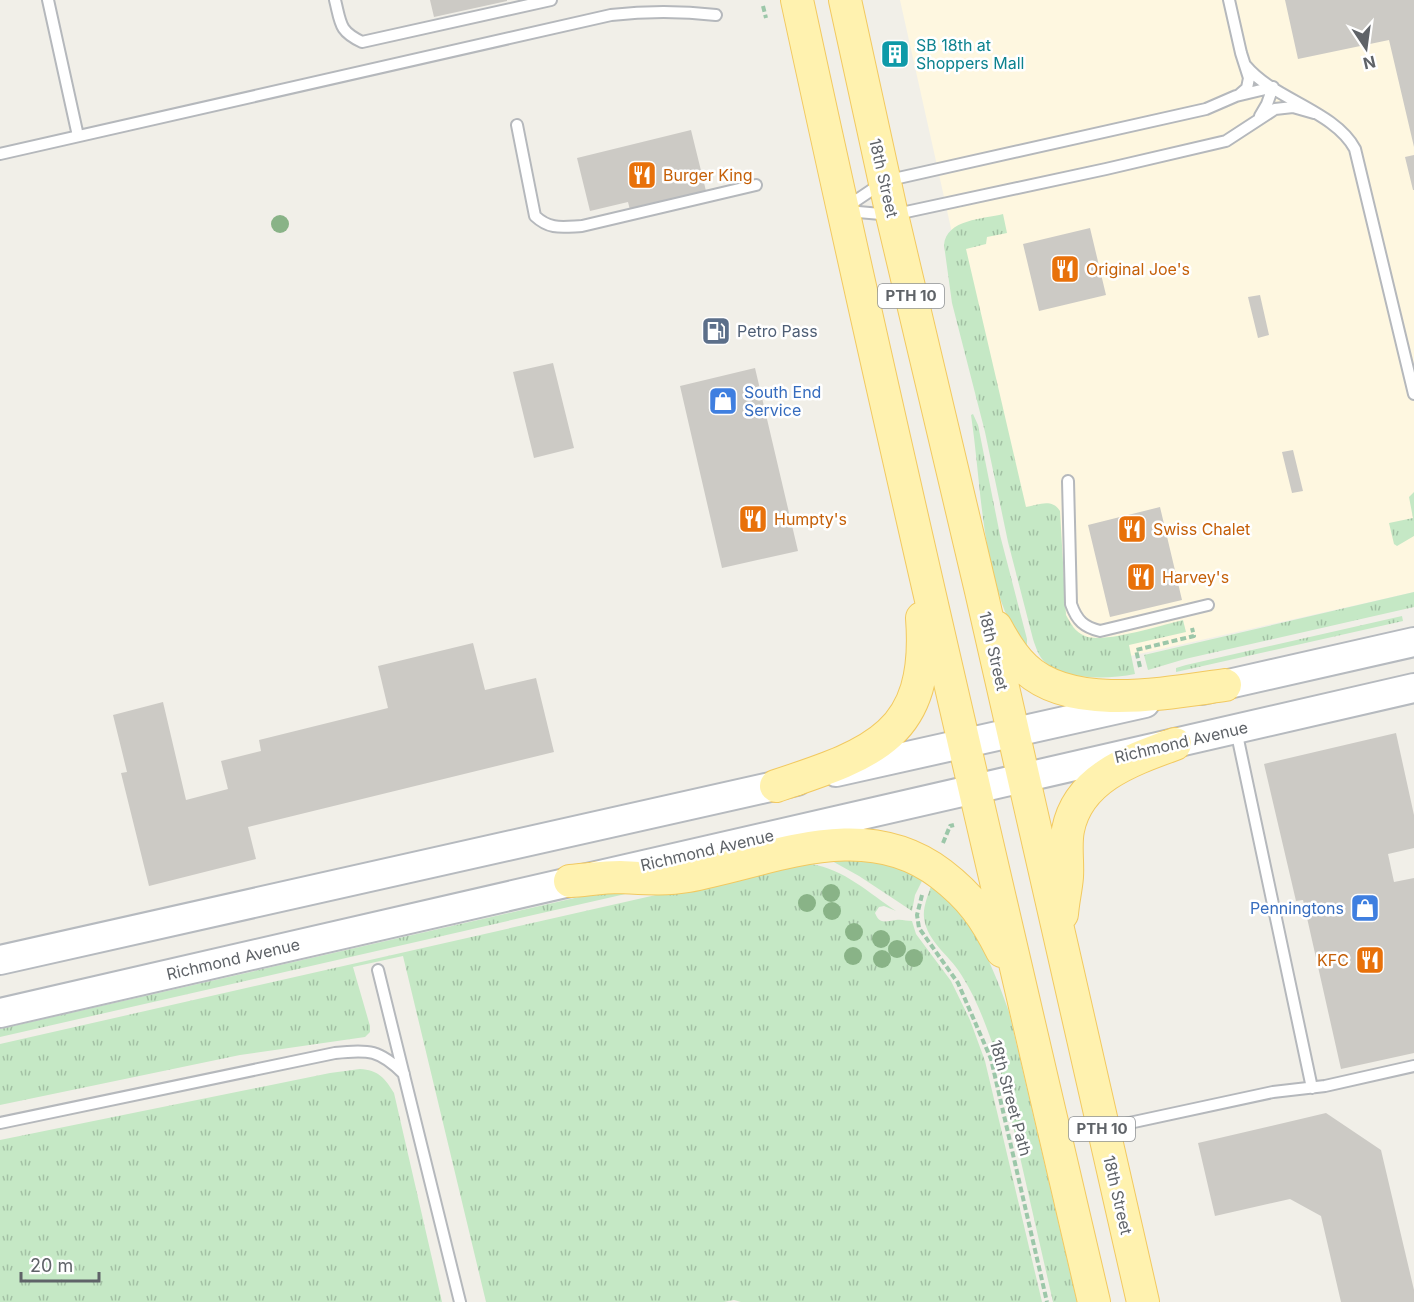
<svg xmlns="http://www.w3.org/2000/svg" width="1414" height="1302" viewBox="0 0 1414 1302" font-family="Inter,sans-serif">
	<defs>
		<pattern id="grass-tufts" width="24" height="20" patternUnits="userSpaceOnUse" patternTransform="scale(1.5)"><rect width="24" height="20" fill="#c5e8c5"/><path d="M3 7l-1-3M5 7V3M7 7l1-3M15 17l-1-3M17 17v-4M19 17l1-3" fill="none" stroke="#a3c0a4"/></pattern>
	</defs>
	<rect width="100%" height="100%" fill="#f1efe8"/>
	<path fill="#fef7e0" d="M 900,0 L 1414,0 L 1414,592 L 1086,666 L 1043,640 Z"/>
	<path fill="url(#grass-tufts)" d="M 1003,214 L 1007,233 L 987,237 L 986,244 L 966,249 L 1026,507 C 1038,505 1052,498 1060,511 L 1066,615 C 1071,624 1075,632 1085,636 C 1103,644 1162,625 1183,620 L 1186,632 L 1129,645 L 1135,674 C 1109,679 1070,681 1047,664 C 1039,658 1036,648 1033,639 L 1008,542 L 985,432 L 952,303 L 944,245 C 946,219 984,219 1003,214 Z
		M 973,414 L 978,425 L 1000,535 L 1027,639 L 1027,650 C 1017,634 1007,619 1001,601 C 981,544 980,475 971,415 Z
		M 1414,492 L 1414,536 L 1397,546 L 1394,544 L 1389,523 L 1413,518 L 1409,497 Z
		M 1414,592 L 1414,607 L 1185,659 L 1148,670 L 1144,655 Z
		M 1402,616 L 1403,621 L 1176,672 L 1176,668 L 1186,665 Z
		M 861,854 L 924,877 L 915,895 L 912,911 L 859,876 L 832,861 Z
		M 811,864 C 844,869 869,893 896,911 L 884,906 L 879,907 L 875,913 C 880,925 885,921 896,920 C 901,919 907,921 912,921 L 916,934 L 951,981 L 970,1020 L 985,1061 L 1042,1302 L 741,1302 L 734,1300 L 724,1302 L 486,1302 L 403,956 L 353,967 L 370,1026 L 370,1032 L 365,1037 L 240,1055 L 0,1105 L 0,1044 L 766,870 Z
		M 932,883 C 972,917 992,963 1009,1012 L 1077,1302 L 1053,1302 L 997,1056 C 987,1029 978,1001 962,976 C 952,958 930,944 925,923 C 921,910 928,896 932,883 Z
		M 643,890 L 0,1037 L 0,1029 L 601,892 Z
		M 360,1069 C 378,1070 385,1078 394,1093 L 442,1302 L 0,1302 L 0,1140 L 330,1073 Z"/>
	<path fill="#cccac5" d="M 430,0 L 507,0 L 507,1 L 434,17 Z
		M 1285,0 L 1414,0 L 1414,147 L 1389,40 L 1298,59 Z
		M 691,130 L 706,191 L 630,210 L 628,202 L 590,211 L 577,158 Z
		M 1414,155 L 1414,190 L 1413,190 L 1405,157 Z
		M 1090,228 L 1106,295 L 1039,311 L 1023,244 Z
		M 1260,295 L 1269,335 L 1258,338 L 1248,297 Z
		M 553,363 L 574,448 L 534,458 L 513,372 Z
		M 755,368 L 798,551 L 722,568 L 680,386 Z
		M 1293,450 L 1303,491 L 1292,493 L 1282,452 Z
		M 1160,507 L 1182,600 L 1110,617 L 1088,525 Z
		M 473,643 L 485,690 L 536,678 L 554,752 L 248,827 L 256,859 L 149,886 L 121,773 L 127,772 L 113,715 L 163,702 L 186,800 L 228,789 L 221,761 L 261,751 L 259,740 L 388,708 L 378,666 Z
		M 1396,733 L 1414,815 L 1414,848 L 1388,854 L 1394,882 L 1414,878 L 1414,1053 L 1341,1069 L 1303,900 L 1296,901 L 1264,764 Z
		M 1326,1113 L 1381,1150 L 1414,1290 L 1414,1302 L 1341,1302 L 1321,1216 L 1290,1199 L 1215,1216 L 1198,1143 Z"/>
	<g fill="none" stroke-linecap="round" stroke-linejoin="round">
		<g stroke="#b5b8bc" stroke-width="14">
			<path id="lane" d="M 48,0 L 78,136
				M 335,0 C 341,24 339,31 362,42 L 551,0
				M 1229,0 L 1241,53 L 1249,78 L 1247,88 L 1239,95
				M 1246,66 C 1273,99 1335,111 1355,149 L 1414,394
				M 1260,116 L 1267,104 L 1273,87
				M 517,125 L 535,216 C 550,230 562,227 582,226 L 756,185
				M 0,154 L 611,15 C 646,11 681,11 716,15
				M 845,208 L 885,181 L 1206,109 L 1236,96 L 1273,87
				M 847,211 L 892,215 L 1106,169 L 1226,141 L 1275,109 L 1293,107 L 1314,113
				M 1068,481 L 1071,604 C 1077,621 1084,627 1100,631 L 1208,605
				M 1236,730 L 1312,1088
				M 378,970 L 460,1302
				M 0,1123 L 335,1053 C 369,1049 380,1050 404,1074
				M 1106,1128 L 1273,1092 L 1325,1086 L 1414,1066"/>
		</g>
		<g stroke="#b6babf" stroke-width="32">
			<path id="secondary" d="M 1202,690 L 1414,642
				M 836,772 L 1145,703
				M 0,960 L 797,781
				M 0,1013 L 1414,688"/>
		</g>
		<g stroke="#f2c960" stroke-width="34">
			<path id="primary" d="M 797,0 C 891,435 993,869 1094,1302
				M 845,0 L 892,215 L 981,591 L 1143,1302
				M 996,627 C 1004,642 1012,656 1025,668 C 1071,712 1167,693 1225,685
				M 776,786 C 872,754 931,736 922,618
				M 570,881 C 586,880 603,877 620,877 C 643,878 665,880 688,876 C 772,860 864,815 941,874 C 971,897 985,917 1002,951
				M 1062,914 C 1063,901 1066,889 1067,877 C 1068,861 1065,845 1068,830 C 1078,778 1131,760 1175,744"/>
		</g>
		<path stroke="#9cc7a9" stroke-width="4" stroke-dasharray="6 3" stroke-linecap="butt" d="M 763,6 L 766,18
			M 1140,667 L 1136,650 L 1194,636 L 1192,628
			M 943,843 L 950,826 L 954,825
			M 922,895 L 917,915 L 919,928 L 958,983 L 991,1059 L 1047,1302"/>
		<use href="#lane" stroke="#fff" stroke-width="10"/>
		<use href="#secondary" stroke="#fff" stroke-width="28"/>
		<use href="#primary" stroke="#fff2af" stroke-width="32"/>
	</g>
	<g fill="#89b387">
		<circle cx="280" cy="224" r="9"/>
		<circle cx="831" cy="893" r="9"/>
		<circle cx="807" cy="903" r="9"/>
		<circle cx="832" cy="911" r="9"/>
		<circle cx="854" cy="932" r="9"/>
		<circle cx="881" cy="939" r="9"/>
		<circle cx="897" cy="949" r="9"/>
		<circle cx="853" cy="956" r="9"/>
		<circle cx="914" cy="958" r="9"/>
		<circle cx="882" cy="959" r="9"/>
	</g>
	<defs>
		<g id="building-square" transform="scale(1.5)"><rect x="-9" y="-9" width="18" height="18" rx="4" fill="#0f9aa8" stroke="#fff"/><path d="M-4-6H4V6H1V3H-1V6H-4ZM-2.5-4.3h1.7v1.8h-1.7ZM.8-4.3h1.7v1.8H.8ZM-2.5-1h1.7V.8h-1.7ZM.8-1h1.7V.8H.8Z" fill="#fff"/></g>
		<g id="restaurant-square" transform="scale(1.5)"><rect x="-9" y="-9" width="18" height="18" rx="4" fill="#e8710a" stroke="#fff"/><path d="M-5-6h1v4h1v-4h1v4h1v-4h1v5L-1.5 .5V6h-2V.5L-5-1ZM5-6V6H3V1.5H1.5Q1.5-4 5-6Z" fill="#fff"/></g>
		<g id="fuel-square" transform="scale(1.5)"><rect x="-9" y="-9" width="18" height="18" rx="4" fill="#5c6f8a" stroke="#fff"/><path d="M-5.5-6h7V0h2V4h1.3V-2.5L3-4.5l.8-.8L6-3V5H2.5V1h-1V6h-7ZM-4.2-4.7v3.2H.2V-4.7Z" fill="#fff"/></g>
		<g id="shop-square" transform="scale(1.5)"><rect x="-9" y="-9" width="18" height="18" rx="4" fill="#3f7fe0" stroke="#fff"/><path d="M-5-2.5h2.3a2.7 3.5 0 0 1 5.4 0H5L5.5 6h-11ZM-1.5-2.5h3a1.5 2.3 0 0 0-3 0Z" fill="#fff"/></g>
	</defs>
	<g fill-rule="evenodd">
		<use href="#building-square" x="895" y="54"/>
		<use href="#restaurant-square" x="642" y="175"/>
		<use href="#restaurant-square" x="1065" y="269"/>
		<use href="#fuel-square" x="716" y="331"/>
		<use href="#shop-square" x="723" y="401"/>
		<use href="#restaurant-square" x="753" y="519"/>
		<use href="#restaurant-square" x="1132" y="529"/>
		<use href="#restaurant-square" x="1141" y="577"/>
		<use href="#shop-square" x="1365" y="908"/>
		<use href="#restaurant-square" x="1370" y="960"/>
	</g>
	<g text-anchor="middle" stroke-width="5" stroke-linejoin="round" paint-order="stroke">
		<g fill="#fff" stroke="#8f9295" stroke-width="1.5">
			<rect x="878" y="284" width="66" height="24" rx="4.5"/>
			<rect x="1069" y="1117" width="66" height="24" rx="4.5"/>
		</g>
		<g font-size="15" font-weight="bold" fill="#5f6368">
			<text x="911" y="301">PTH 10</text>
			<text x="1102" y="1134">PTH 10</text>
		</g>
		<g font-size="16" fill="#0d838f" stroke="#fff" text-anchor="start">
			<text x="916" y="51">SB 18th at<tspan x="916" dy="18">Shoppers Mall</tspan></text>
		</g>
		<g font-size="16" fill="#c56008" stroke="#fff" text-anchor="start">
			<text x="663" y="181">Burger King</text>
			<text x="1086" y="275">Original Joe's</text>
			<text x="774" y="525">Humpty's</text>
			<text x="1153" y="535">Swiss Chalet</text>
			<text x="1162" y="583">Harvey's</text>
			<text x="1349" y="966" text-anchor="end">KFC</text>
		</g>
		<g font-size="16" fill="#5f6368" stroke="#fff">
			<text transform="translate(884 178) rotate(77)" y="6">18th Street</text>
			<text transform="translate(994 651) rotate(77)" y="6">18th Street</text>
			<text transform="translate(1181 742) rotate(-13)" y="6">Richmond Avenue</text>
			<text transform="translate(707 850) rotate(-13)" y="6">Richmond Avenue</text>
			<text transform="translate(233 959) rotate(-13)" y="6">Richmond Avenue</text>
			<text transform="translate(1011 1098) rotate(75)" y="6">18th Street Path</text>
			<text transform="translate(1118 1195) rotate(77)" y="6">18th Street</text>
		</g>
		<g font-size="16" fill="#4e5e75" stroke="#fff" text-anchor="start">
			<text x="737" y="337">Petro Pass</text>
		</g>
		<g font-size="16" fill="#366cbe" stroke="#fff" text-anchor="start">
			<text x="744" y="398">South End<tspan x="744" dy="18">Service</tspan></text>
			<text x="1344" y="914" text-anchor="end">Penningtons</text>
		</g>
	</g>
	<g transform="translate(1366 48) rotate(167)" stroke="#ffffff" stroke-width="4.5" paint-order="stroke">
	<path d="M0-4.5L10 22L0 15L-10 22Z" fill="#5f6368"/>
	<text y="-9" font-size="16" font-weight="bold" text-anchor="middle" fill="#5f6368">N</text>
	</g>
	<path d="M21 1272v9h78v-9" fill="none" stroke="#5f6368" stroke-width="3"/>
	<text x="30" y="1272" font-size="18" fill="#5f6368" stroke="#ffffff" stroke-width="4.5" paint-order="stroke">20 m</text>
</svg>
